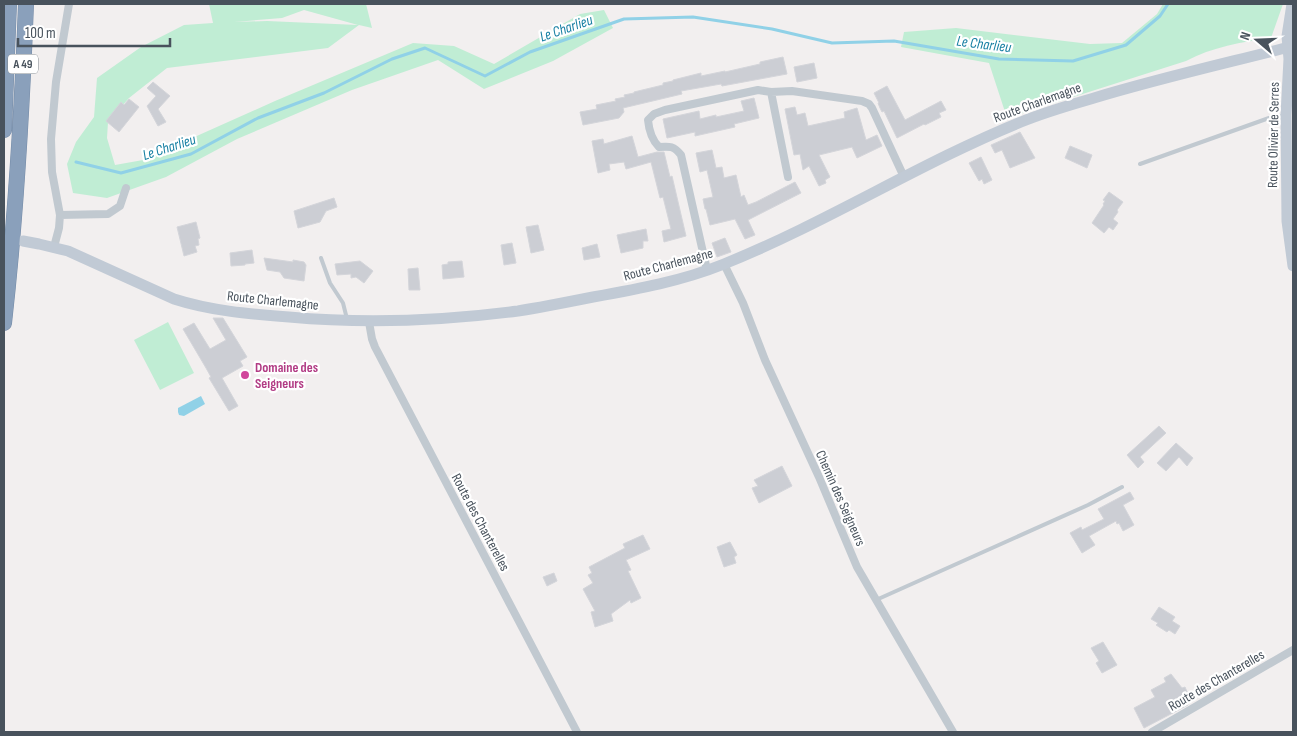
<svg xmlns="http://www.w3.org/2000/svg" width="1297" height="736" viewBox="0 0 1297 736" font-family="'Sofia Sans Condensed',sans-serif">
	<rect width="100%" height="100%" fill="#f2efef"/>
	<path fill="#c0edd4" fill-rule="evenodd" d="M 209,4 L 366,4 L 372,28 L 359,25 L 328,48 L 167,68 L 129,98 L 108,122 L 107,138 L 115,165 L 143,160 L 275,101 L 413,43 L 454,46 L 494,64 L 580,14 L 604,10 L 613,28 L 553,61 L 484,89 L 438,60 L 352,90 L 237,139 L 166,177 L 107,198 L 73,193 L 67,164 L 76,142 L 94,117 L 97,78 L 141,47 L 184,25 L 213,23 ZM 304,10 L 358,25 L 267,21 L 234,22 L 282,18 Z
		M 1163,4 L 1283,4 L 1271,38 C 1242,42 1212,47 1186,61 L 1007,118 L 989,63 L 901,47 L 904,32 L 956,28 L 1090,44 L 1122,43 L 1157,14 Z
		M 168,322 L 194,373 L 160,390 L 134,340 Z"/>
	<path fill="#90d1e7" d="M 201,396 L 205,404 L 184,416 L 179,415 L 178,412 L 178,408 Z"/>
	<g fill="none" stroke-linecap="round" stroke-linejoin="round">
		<path stroke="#90d1e7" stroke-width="3" d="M 76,162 L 121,173 L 191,154 L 258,118 L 324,93 L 392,59 L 425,48 L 485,76 L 530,52 L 624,19 L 693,17 L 772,29 L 832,43 L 894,41 L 999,59 L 1073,61 L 1126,45 L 1160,16 L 1168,4"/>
	</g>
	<path fill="#ccced4" stroke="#d4d5da" d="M 783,57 L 787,74 L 722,86 L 721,84 L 681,91 L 682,94 L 623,108 L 624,112 L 619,118 L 583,125 L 580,112 L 597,109 L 596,105 L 616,101 L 615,99 L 625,97 L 624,95 L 634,93 L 634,92 L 663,85 L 663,83 L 673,81 L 673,80 L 701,73 L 701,76 L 725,71 L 725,72 L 760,64 L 760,62 Z
		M 814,63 L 817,78 L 797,82 L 794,67 Z
		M 153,82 L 170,96 L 158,109 L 166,122 L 158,126 L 147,106 L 156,96 L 147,88 Z
		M 887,86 L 905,120 L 941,101 L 946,110 L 939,113 L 941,117 L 925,125 L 924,124 L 897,138 L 884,111 L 882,112 L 880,108 L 878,103 L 879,103 L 874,93 Z
		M 754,98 L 759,118 L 734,124 L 735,127 L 695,136 L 695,132 L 667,138 L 663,119 L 699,111 L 700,119 L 716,115 L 716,117 L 744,111 L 741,101 Z
		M 129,99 L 139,107 L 119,132 L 106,121 L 121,102 L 124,105 Z
		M 795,107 L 797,115 L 805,113 L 808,126 L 845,118 L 844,112 L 857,108 L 866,140 L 877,135 L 882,146 L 857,158 L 852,147 L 819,155 L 830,177 L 825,180 L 826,183 L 819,186 L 809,166 L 803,170 L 800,154 L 794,155 L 785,109 Z
		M 1020,132 L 1035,158 L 1010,168 L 1002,150 L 995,153 L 991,145 Z
		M 632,136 L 638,157 L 657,152 L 664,152 L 670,177 L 672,176 L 686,236 L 664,242 L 662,231 L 671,229 L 663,197 L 660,198 L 651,162 L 626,169 L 624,162 L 609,164 L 610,170 L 598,173 L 592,141 L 603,139 L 604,144 Z
		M 1070,146 L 1092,155 L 1087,168 L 1065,158 Z
		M 712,150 L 716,168 L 722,167 L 724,178 L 736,175 L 741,197 L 744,195 L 748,205 L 756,202 L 795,182 L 801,193 L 748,220 L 755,235 L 745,239 L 735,219 L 710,225 L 706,209 L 705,209 L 703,199 L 713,197 L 707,170 L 700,172 L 696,153 Z
		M 981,157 L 992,180 L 984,184 L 982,179 L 979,181 L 969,163 Z
		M 1109,192 L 1123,202 L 1117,210 L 1118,212 L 1113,219 L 1118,223 L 1113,230 L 1109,227 L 1104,233 L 1092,223 L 1104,205 L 1103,204 L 1105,201 L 1103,200 Z
		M 334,198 L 337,207 L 326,211 L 320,222 L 298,228 L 294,211 Z
		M 196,222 L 200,238 L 198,239 L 199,245 L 195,246 L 197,252 L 184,256 L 177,227 Z
		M 538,225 L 544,250 L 531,253 L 526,227 Z
		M 646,229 L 648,241 L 643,241 L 643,248 L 621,253 L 617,235 Z
		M 725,238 L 731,252 L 717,257 L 712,243 Z
		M 512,243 L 516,263 L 504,265 L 501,245 Z
		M 597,244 L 600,257 L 584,260 L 582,248 Z
		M 252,250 L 254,263 L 245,264 L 245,265 L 231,266 L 230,253 Z
		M 264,258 L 293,262 L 293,260 L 304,262 L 306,265 L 304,281 L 284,278 L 280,272 L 267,270 Z
		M 360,261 L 373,271 L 364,283 L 356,277 L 351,278 L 351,274 L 337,275 L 335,264 Z
		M 462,261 L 464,277 L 443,279 L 442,265 L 448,264 L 448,262 Z
		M 418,268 L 420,290 L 409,290 L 408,269 Z
		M 213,318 L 223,318 L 247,357 L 240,361 L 243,366 L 222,378 L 238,406 L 229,411 L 209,378 L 211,377 L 206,368 L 183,329 L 194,323 L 210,349 L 226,340 Z
		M 1159,426 L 1166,433 L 1140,457 L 1144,462 L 1138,468 L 1127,455 Z
		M 1176,443 L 1193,458 L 1187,466 L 1179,457 L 1166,471 L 1157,463 Z
		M 782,466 L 792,486 L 759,503 L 752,488 L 758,486 L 754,480 Z
		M 1130,492 L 1134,499 L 1123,505 L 1134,525 L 1123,531 L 1119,523 L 1117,524 L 1116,521 L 1089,536 L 1095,545 L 1082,553 L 1070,533 L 1081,527 L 1082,530 L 1104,519 L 1098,509 Z
		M 643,535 L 650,549 L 626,560 L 631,570 L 628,571 L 641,598 L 631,603 L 630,600 L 611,614 L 613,621 L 595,627 L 591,612 L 595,611 L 583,589 L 593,583 L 588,575 L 592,573 L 589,567 L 625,548 L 623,544 Z
		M 730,542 L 737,555 L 734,557 L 736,563 L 724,567 L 717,547 Z
		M 554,573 L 557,581 L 547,586 L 543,577 Z
		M 1159,607 L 1175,617 L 1172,621 L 1180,626 L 1175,634 L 1169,630 L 1167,632 L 1156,625 L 1158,623 L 1151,619 Z
		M 1103,642 L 1117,665 L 1102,673 L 1096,663 L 1099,661 L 1091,648 Z
		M 1171,674 L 1182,688 L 1185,687 L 1188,694 L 1183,696 L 1188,705 L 1144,728 L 1134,708 L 1155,697 L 1151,690 L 1166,682 L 1164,678 Z"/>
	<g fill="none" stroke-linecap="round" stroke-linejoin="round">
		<g stroke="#758ba7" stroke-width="16">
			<path id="highway" d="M 4,130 L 9,4
				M 4,323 C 16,217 22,111 26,4"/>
		</g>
		<path stroke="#c1c9d0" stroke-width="4" d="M 1140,164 L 1269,118 L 1284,116
			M 321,258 L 330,283 L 343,303 L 347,319
			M 876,600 L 1088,505 L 1122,487"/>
		<path stroke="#c1c9d0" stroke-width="8" d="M 771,92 L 788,177
			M 60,215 L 108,214 L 120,206 L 126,188
			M 54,247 L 59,228 L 60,215 L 52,172 L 51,139 L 56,82 L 69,4
			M 724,264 L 743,303 L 765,360 L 819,477 L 857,567 L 953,732
			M 707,270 L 681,155 C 674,146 670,146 659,147 C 652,140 649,131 648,120 L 654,114 L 665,110 L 758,90 L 771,92 L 792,91 L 862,101 L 869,104 L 872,108 L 904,177
			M 369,322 L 372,339 L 375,347 L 577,732
			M 1152,732 L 1293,650"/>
		<path stroke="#c1cad5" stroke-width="11" d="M 1292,4 L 1287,36 L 1289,59 L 1286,115 L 1287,221 L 1293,266
			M 23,241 L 39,244 L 68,251 L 174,299 C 211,311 250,314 289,317 C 366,324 442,321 518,311 C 543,307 568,302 593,297 C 638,289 682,281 724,264 C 826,223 920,163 1021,122 C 1045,112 1070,105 1094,98 C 1160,78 1227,63 1293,46"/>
		<use href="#highway" stroke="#8aa0bb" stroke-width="15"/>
	</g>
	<circle fill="#d1479c" stroke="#fff" stroke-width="2" cx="245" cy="375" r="5"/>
	<g text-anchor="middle" stroke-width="4.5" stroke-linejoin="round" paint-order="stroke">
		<rect fill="#fff" stroke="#7f868d" stroke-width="1" x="8" y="54.5" width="30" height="19" rx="4"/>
		<g font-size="12" font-weight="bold" fill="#48525c">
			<text x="23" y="68">A 49</text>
		</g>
		<g font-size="14" fill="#48525c" stroke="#fff">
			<text transform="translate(1037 102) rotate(-20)" y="5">Route Charlemagne</text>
			<text transform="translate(1273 135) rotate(-89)" y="5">Route Olivier de Serres</text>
			<text transform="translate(668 264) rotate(-15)" y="5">Route Charlemagne</text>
			<text transform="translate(273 300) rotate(6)" y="5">Route Charlemagne</text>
			<text transform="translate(841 498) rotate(66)" y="5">Chemin des Seigneurs</text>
			<text transform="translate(481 522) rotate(62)" y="5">Route des Chanterelles</text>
			<text transform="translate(1216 680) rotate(-30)" y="5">Route des Chanterelles</text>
		</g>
		<g font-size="14" font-weight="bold" fill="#b23c85" stroke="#fff" text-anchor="start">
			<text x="255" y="372">Domaine des<tspan x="255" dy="16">Seigneurs</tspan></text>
		</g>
		<g font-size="15" font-style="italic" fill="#157ea2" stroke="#fff">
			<text transform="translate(566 28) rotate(-19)" y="5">Le Charlieu</text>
			<text transform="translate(984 44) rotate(7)" y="5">Le Charlieu</text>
			<text transform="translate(169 147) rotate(-18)" y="5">Le Charlieu</text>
		</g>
	</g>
	<rect width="1297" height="736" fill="none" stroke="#48525c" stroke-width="10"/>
	<g transform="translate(1257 40) rotate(289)" stroke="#ffffff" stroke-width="4" paint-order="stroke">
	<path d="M0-4L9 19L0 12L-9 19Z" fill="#48525c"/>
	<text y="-8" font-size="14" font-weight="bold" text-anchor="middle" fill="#48525c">N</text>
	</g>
	<path d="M18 38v8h152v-8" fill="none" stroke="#48525c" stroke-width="2.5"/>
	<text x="25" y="38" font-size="15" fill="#48525c" stroke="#ffffff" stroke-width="4" paint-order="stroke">100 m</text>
</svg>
